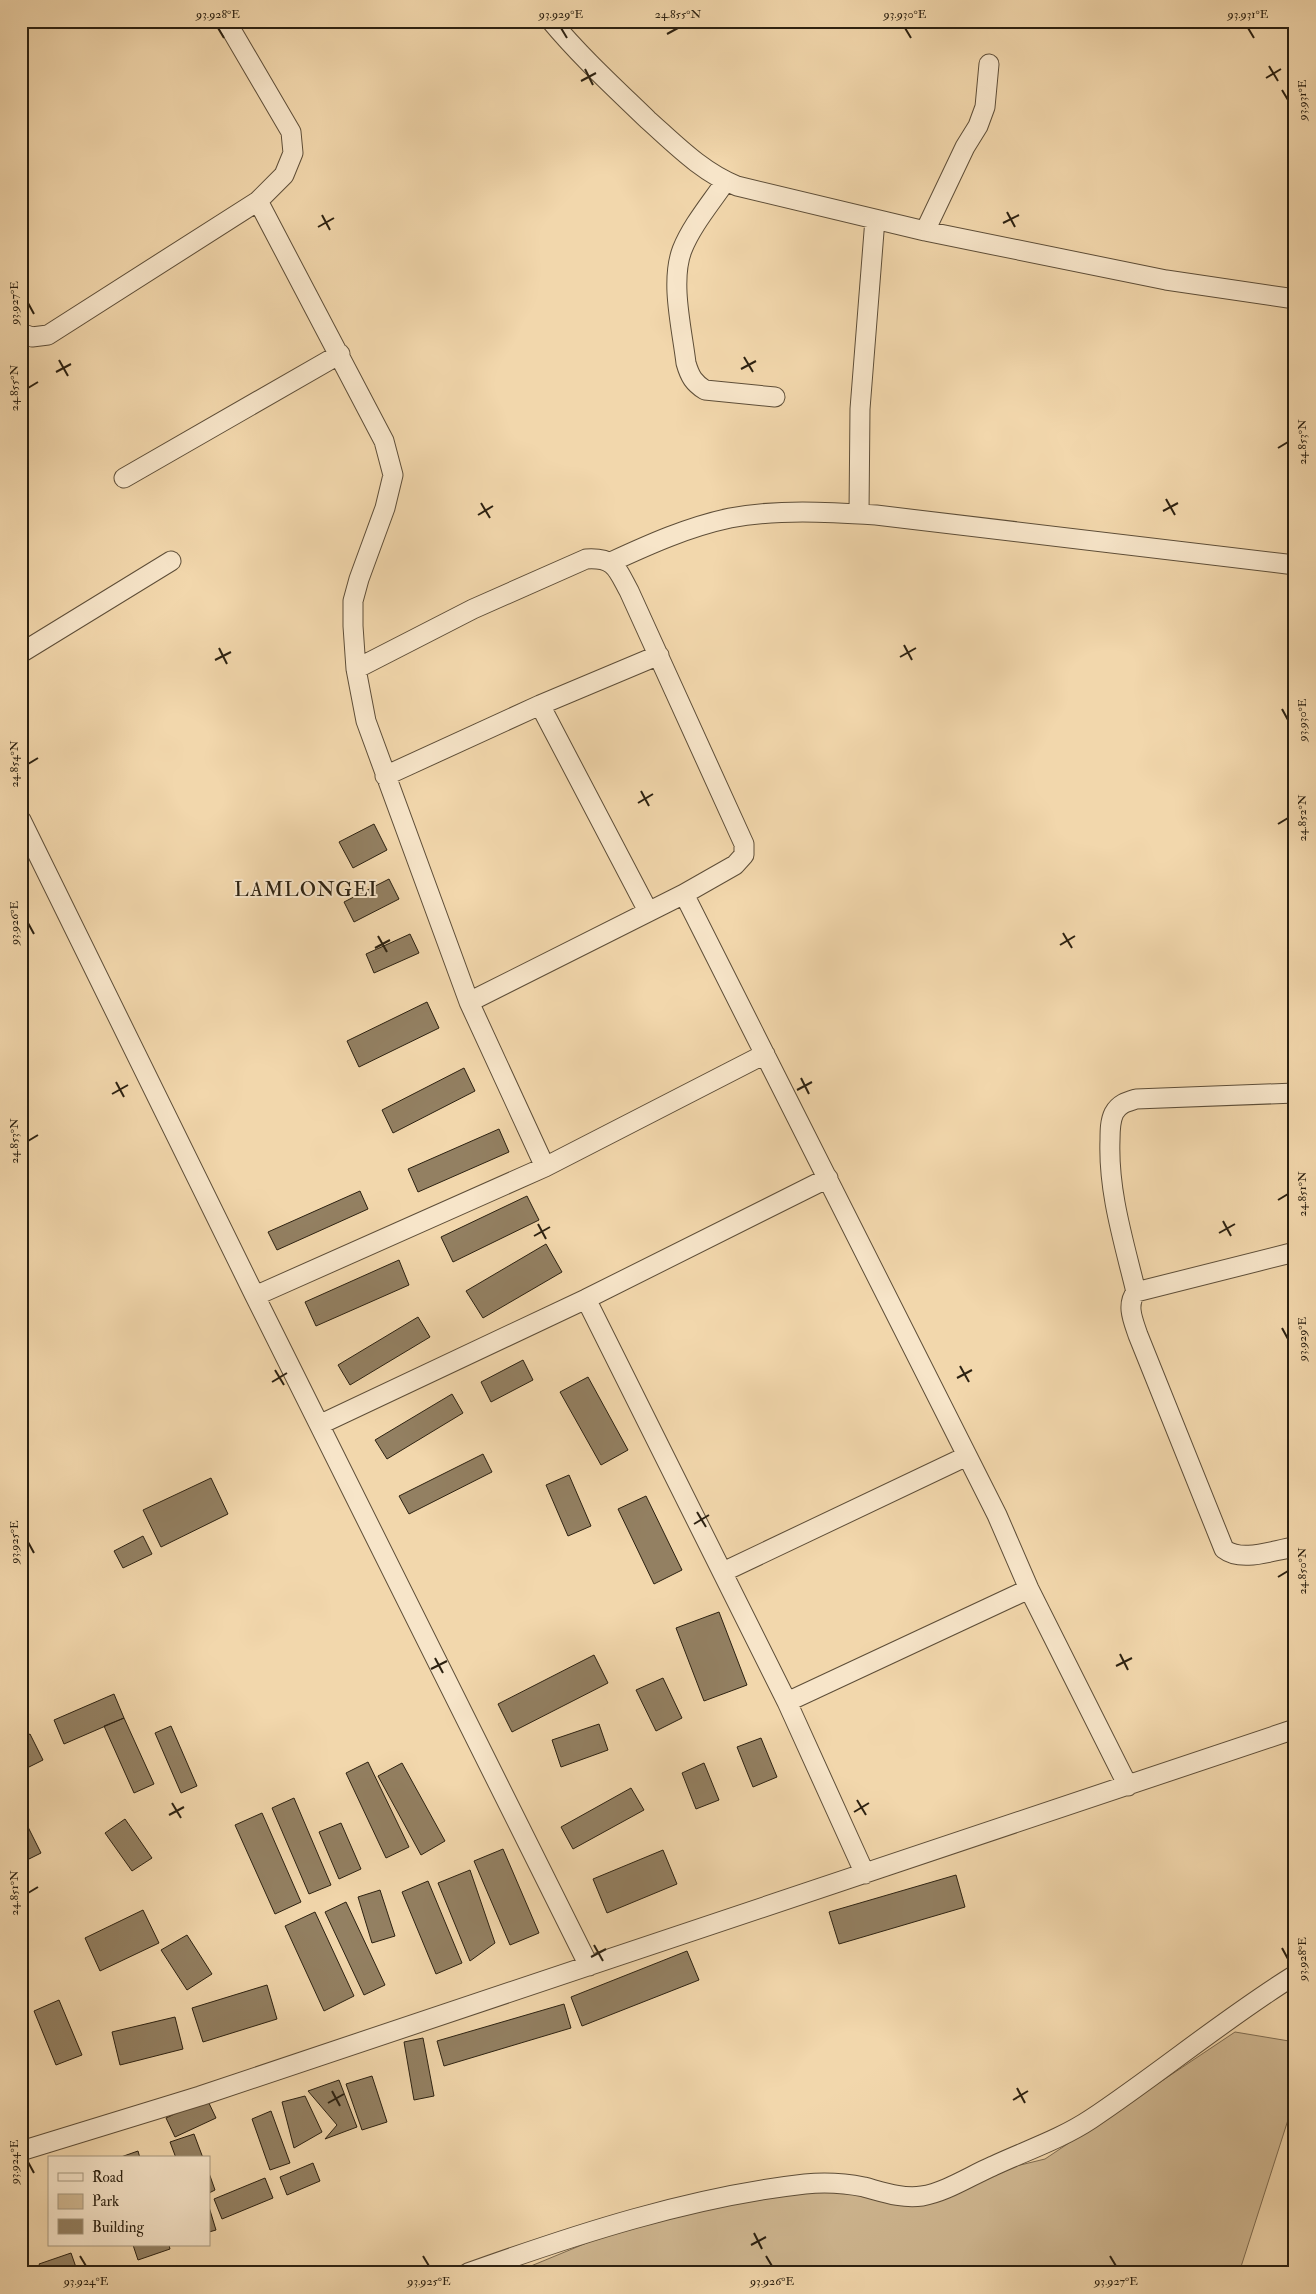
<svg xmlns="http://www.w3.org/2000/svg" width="1316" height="2294" viewBox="0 0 1316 2294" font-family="'IM FELL Double Pica',serif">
	<rect width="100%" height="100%" fill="#f2d7ac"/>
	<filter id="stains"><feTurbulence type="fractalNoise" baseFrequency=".004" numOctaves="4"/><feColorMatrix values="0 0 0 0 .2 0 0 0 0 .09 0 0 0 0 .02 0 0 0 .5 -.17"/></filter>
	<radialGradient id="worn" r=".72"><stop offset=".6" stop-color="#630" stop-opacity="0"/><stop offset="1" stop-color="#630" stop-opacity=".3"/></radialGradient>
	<path fill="#d0b892" stroke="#7e6c52" d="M 1235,2032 L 1295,2042 L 1295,2098 L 1239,2273 L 514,2273 L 710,2192 L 914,2191 L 1045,2159 Z"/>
	<path fill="#938062" stroke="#2c2111" d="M 374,824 L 387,850 L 353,868 L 339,842 Z
		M 389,879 L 399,899 L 354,922 L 344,902 Z
		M 410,934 L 419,953 L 374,973 L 366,954 Z
		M 427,1002 L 439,1028 L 359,1067 L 347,1041 Z
		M 464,1068 L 475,1091 L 393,1133 L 382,1110 Z
		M 499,1129 L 509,1152 L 418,1192 L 408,1169 Z
		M 360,1191 L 368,1209 L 277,1250 L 268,1232 Z
		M 527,1196 L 539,1220 L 453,1262 L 441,1237 Z
		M 546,1244 L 562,1272 L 483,1318 L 466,1291 Z
		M 399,1260 L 409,1285 L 316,1326 L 305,1302 Z
		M 418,1317 L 430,1337 L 350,1385 L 338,1365 Z
		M 523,1360 L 533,1380 L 491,1402 L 481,1382 Z
		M 588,1377 L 628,1450 L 601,1465 L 560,1392 Z
		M 452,1394 L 463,1413 L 387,1459 L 375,1440 Z
		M 483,1454 L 492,1472 L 409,1514 L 399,1496 Z
		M 569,1475 L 591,1526 L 568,1536 L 546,1485 Z
		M 211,1478 L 228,1514 L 161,1547 L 143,1510 Z
		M 646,1496 L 682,1570 L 654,1584 L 618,1509 Z
		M 143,1536 L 152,1554 L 123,1568 L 114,1551 Z
		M 719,1612 L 747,1685 L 704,1701 L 676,1628 Z
		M 594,1655 L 608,1683 L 512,1732 L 498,1704 Z
		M 663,1678 L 682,1718 L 656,1731 L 636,1690 Z
		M 114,1694 L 124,1718 L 64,1744 L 54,1720 Z
		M 124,1718 L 154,1784 L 134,1793 L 104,1726 Z
		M 599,1724 L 608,1750 L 561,1767 L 552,1740 Z
		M 171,1726 L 197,1786 L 181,1793 L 155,1733 Z
		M 30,1734 L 43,1760 L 21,1771 L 21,1738 Z
		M 761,1738 L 777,1777 L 753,1787 L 737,1747 Z
		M 368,1762 L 409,1847 L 386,1858 L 346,1773 Z
		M 402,1763 L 445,1841 L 421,1855 L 378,1776 Z
		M 704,1763 L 719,1800 L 696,1809 L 682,1773 Z
		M 631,1788 L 644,1810 L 573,1849 L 561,1827 Z
		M 294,1798 L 331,1885 L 309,1894 L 272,1808 Z
		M 21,1813 L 41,1853 L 21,1863 Z
		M 262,1813 L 301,1902 L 275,1914 L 235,1825 Z
		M 125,1819 L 152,1858 L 132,1871 L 105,1833 Z
		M 341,1823 L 361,1869 L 339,1879 L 319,1832 Z
		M 503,1849 L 539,1933 L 510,1945 L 474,1861 Z
		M 663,1850 L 677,1884 L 607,1913 L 593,1879 Z
		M 470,1870 L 495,1943 L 470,1961 L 438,1883 Z
		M 956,1875 L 965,1907 L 839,1944 L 829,1912 Z
		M 428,1881 L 462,1963 L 436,1974 L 402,1892 Z
		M 380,1890 L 395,1936 L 372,1943 L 358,1897 Z
		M 346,1902 L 385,1985 L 364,1995 L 325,1912 Z
		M 143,1910 L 159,1943 L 100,1971 L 85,1938 Z
		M 315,1912 L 354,1996 L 324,2011 L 285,1926 Z
		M 187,1935 L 212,1974 L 187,1990 L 161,1950 Z
		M 687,1951 L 699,1980 L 582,2026 L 571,1997 Z
		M 267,1985 L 277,2019 L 203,2042 L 192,2008 Z
		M 59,2000 L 82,2055 L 56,2065 L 34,2011 Z
		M 564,2004 L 571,2028 L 444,2066 L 437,2041 Z
		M 175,2017 L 183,2049 L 120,2065 L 112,2032 Z
		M 423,2038 L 434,2096 L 414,2100 L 404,2042 Z
		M 372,2076 L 387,2122 L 362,2130 L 346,2084 Z
		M 339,2080 L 357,2127 L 325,2139 L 337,2125 L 308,2091 Z
		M 305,2096 L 322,2132 L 294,2148 L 282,2102 Z
		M 207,2099 L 216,2118 L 175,2137 L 166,2118 Z
		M 271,2111 L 290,2163 L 270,2170 L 252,2119 Z
		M 194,2134 L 203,2158 L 176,2158 L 170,2142 Z
		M 138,2151 L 140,2158 L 118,2158 Z
		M 313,2163 L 320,2181 L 287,2195 L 280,2177 Z
		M 209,2173 L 215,2190 L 209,2193 Z
		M 265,2178 L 273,2198 L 222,2219 L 214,2199 Z
		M 209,2207 L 216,2230 L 209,2232 Z
		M 133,2245 L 169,2245 L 170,2249 L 138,2260 Z
		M 71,2253 L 78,2273 L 43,2273 L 39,2264 Z
		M 28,2266 L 31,2273 L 21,2273 L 21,2268 Z
		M 172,2267 L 175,2273 L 156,2273 Z"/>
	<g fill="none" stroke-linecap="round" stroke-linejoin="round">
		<g stroke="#5e4e38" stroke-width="21">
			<path id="street" d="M 551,21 C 581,57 615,88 648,120 C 676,145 702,172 737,186 L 925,231 L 1166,280 L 1295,299
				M 725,182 C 711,203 692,225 682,250 C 670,282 682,329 686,363 C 690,377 694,383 705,390 L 775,397
				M 258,201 L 384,441 L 393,475 L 385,508 L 359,579 L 353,601 L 353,626 L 356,669 L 366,721 L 469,1002 L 545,1167
				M 925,231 L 965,147 L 978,126 L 985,107 L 989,64
				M 21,333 L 32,337 L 48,335 L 258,201 L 284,175 L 293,153 L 291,132 L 226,21
				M 124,478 L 340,354
				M 859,514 L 860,409 L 875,219
				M 611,562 C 650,544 688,527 730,518 C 777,509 828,512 876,515 L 1295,565
				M 21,653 L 171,561
				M 356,669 L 473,609 L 586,559 C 615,557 617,569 629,591 L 744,844 L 744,855 L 735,865 L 684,894 L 469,1002
				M 540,705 L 648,911
				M 385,776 L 540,705 L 659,655
				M 21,820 L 255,1296 L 589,1966
				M 684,894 L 997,1515 L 1029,1589 L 1128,1786
				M 1295,1252 L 1136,1292 C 1126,1305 1133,1320 1138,1335 L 1224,1549 C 1242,1563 1273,1550 1295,1547
				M 1136,1292 C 1124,1242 1108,1192 1110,1140 C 1110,1131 1110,1121 1114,1113 C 1119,1104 1126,1102 1136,1099 L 1295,1093
				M 255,1296 L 545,1167 L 765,1054
				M 586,1299 L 787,1702 L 865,1874
				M 321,1424 L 586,1299 L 828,1178
				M 723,1572 L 967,1456
				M 787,1702 L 1029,1589
				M 21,2151 L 200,2096 L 1295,1729
				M 468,2273 C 577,2234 690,2197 805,2184 C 825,2182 844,2183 864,2187 C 883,2192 902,2199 922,2196 C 946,2192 970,2176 993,2166 C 1025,2151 1061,2139 1091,2119 C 1160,2073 1224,2019 1295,1975"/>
		</g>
		<use href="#street" stroke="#f7e5c9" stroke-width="19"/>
	</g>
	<path fill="none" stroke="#2c2111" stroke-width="2" d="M 218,28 L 224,38M 561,28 L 567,38M 905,28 L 911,38M 1248,28 L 1254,38M 667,34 L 678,28M 1269,66 L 1278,81M 585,69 L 593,85M 1266,78 L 1281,69M 581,81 L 596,73M 1282,90 L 1288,100M 1007,212 L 1015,227M 322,215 L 330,230M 1003,223 L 1019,215M 318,227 L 334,218M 28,303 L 34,314M 744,357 L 753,372M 59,360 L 68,376M 741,369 L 756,361M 56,372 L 71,364M 28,388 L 38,382M 1278,448 L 1288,442M 1166,499 L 1175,515M 481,503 L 490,518M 1163,511 L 1178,503M 478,515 L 493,506M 904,645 L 912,660M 219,648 L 227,664M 900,657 L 916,648M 215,660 L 231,652M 1282,709 L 1288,720M 28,764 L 38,758M 641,791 L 649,806M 638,803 L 653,794M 1278,824 L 1288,818M 28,923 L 34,934M 1063,933 L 1072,948M 378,936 L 387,952M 1060,945 L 1075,936M 375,948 L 390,940M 801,1078 L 809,1094M 116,1082 L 124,1097M 797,1090 L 812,1082M 112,1094 L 128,1085M 28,1141 L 38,1135M 1278,1200 L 1288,1194M 1223,1221 L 1231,1236M 538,1224 L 546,1239M 1219,1233 L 1235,1224M 534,1236 L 550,1227M 1282,1328 L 1288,1339M 960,1366 L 969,1382M 275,1370 L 284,1385M 957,1378 L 972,1370M 272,1382 L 287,1373M 697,1512 L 706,1527M 694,1524 L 709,1515M 28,1542 L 34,1553M 1278,1577 L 1288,1571M 1120,1654 L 1128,1670M 435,1658 L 443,1673M 1116,1666 L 1132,1658M 431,1669 L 447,1661M 857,1800 L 866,1815M 172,1803 L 181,1818M 854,1812 L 869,1803M 169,1815 L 184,1807M 28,1893 L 38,1887M 594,1945 L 603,1961M 1282,1948 L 1288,1959M 591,1957 L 606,1949M 1017,2088 L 1025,2103M 332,2091 L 340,2106M 1013,2100 L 1028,2091M 328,2103 L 344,2094M 28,2162 L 34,2173M 754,2233 L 762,2249M 751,2245 L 766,2237M 80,2256 L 86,2266M 423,2256 L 429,2266M 766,2256 L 772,2266M 1110,2256 L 1116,2266"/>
	<g text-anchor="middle" stroke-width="4" stroke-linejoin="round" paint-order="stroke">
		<g font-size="20" letter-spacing="1" fill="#2c2111" stroke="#f7e5c9">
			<text x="306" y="896">LAMLONGEI</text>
		</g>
	</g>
	<rect width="1316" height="2294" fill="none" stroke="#f2d7ac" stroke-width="55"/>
	<rect x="48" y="2156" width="162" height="90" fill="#f7e5c9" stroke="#a6977f"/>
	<rect x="58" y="2173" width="25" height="8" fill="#f7e5c9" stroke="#a6977f"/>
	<text x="92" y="2182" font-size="15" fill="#2c2111">Road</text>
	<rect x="58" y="2194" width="25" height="15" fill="#d0b892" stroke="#a6977f"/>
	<text x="92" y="2206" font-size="15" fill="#2c2111">Park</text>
	<rect x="58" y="2219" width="25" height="15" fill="#938062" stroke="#a6977f"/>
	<text x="92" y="2232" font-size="15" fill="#2c2111">Building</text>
	<rect x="28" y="28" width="1260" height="2238" fill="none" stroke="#2c2111" stroke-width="2"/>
	<g font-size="12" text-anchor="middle" fill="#2c2111">
		<text x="218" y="18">93.928°E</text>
		<text x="561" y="18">93.929°E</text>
		<text x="678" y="18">24.855°N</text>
		<text x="905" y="18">93.930°E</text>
		<text x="1248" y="18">93.931°E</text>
		<text transform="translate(1302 100) rotate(-90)" y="4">93.931°E</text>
		<text transform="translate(14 303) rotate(-90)" y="4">93.927°E</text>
		<text transform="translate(14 388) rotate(-90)" y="4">24.855°N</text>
		<text transform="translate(1302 442) rotate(-90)" y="4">24.853°N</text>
		<text transform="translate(1302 720) rotate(-90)" y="4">93.930°E</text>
		<text transform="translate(14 764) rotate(-90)" y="4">24.854°N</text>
		<text transform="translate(1302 818) rotate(-90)" y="4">24.852°N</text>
		<text transform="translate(14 923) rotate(-90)" y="4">93.926°E</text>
		<text transform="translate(14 1141) rotate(-90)" y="4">24.853°N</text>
		<text transform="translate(1302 1194) rotate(-90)" y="4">24.851°N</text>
		<text transform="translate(1302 1339) rotate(-90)" y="4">93.929°E</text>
		<text transform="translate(14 1542) rotate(-90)" y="4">93.925°E</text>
		<text transform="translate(1302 1571) rotate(-90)" y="4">24.850°N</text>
		<text transform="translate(14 1893) rotate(-90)" y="4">24.851°N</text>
		<text transform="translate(1302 1959) rotate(-90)" y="4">93.928°E</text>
		<text transform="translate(14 2162) rotate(-90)" y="4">93.924°E</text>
		<text x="86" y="2285">93.924°E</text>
		<text x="429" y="2285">93.925°E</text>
		<text x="772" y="2285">93.926°E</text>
		<text x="1116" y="2285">93.927°E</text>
	</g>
	<rect width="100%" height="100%" filter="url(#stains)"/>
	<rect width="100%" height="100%" fill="url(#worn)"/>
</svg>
